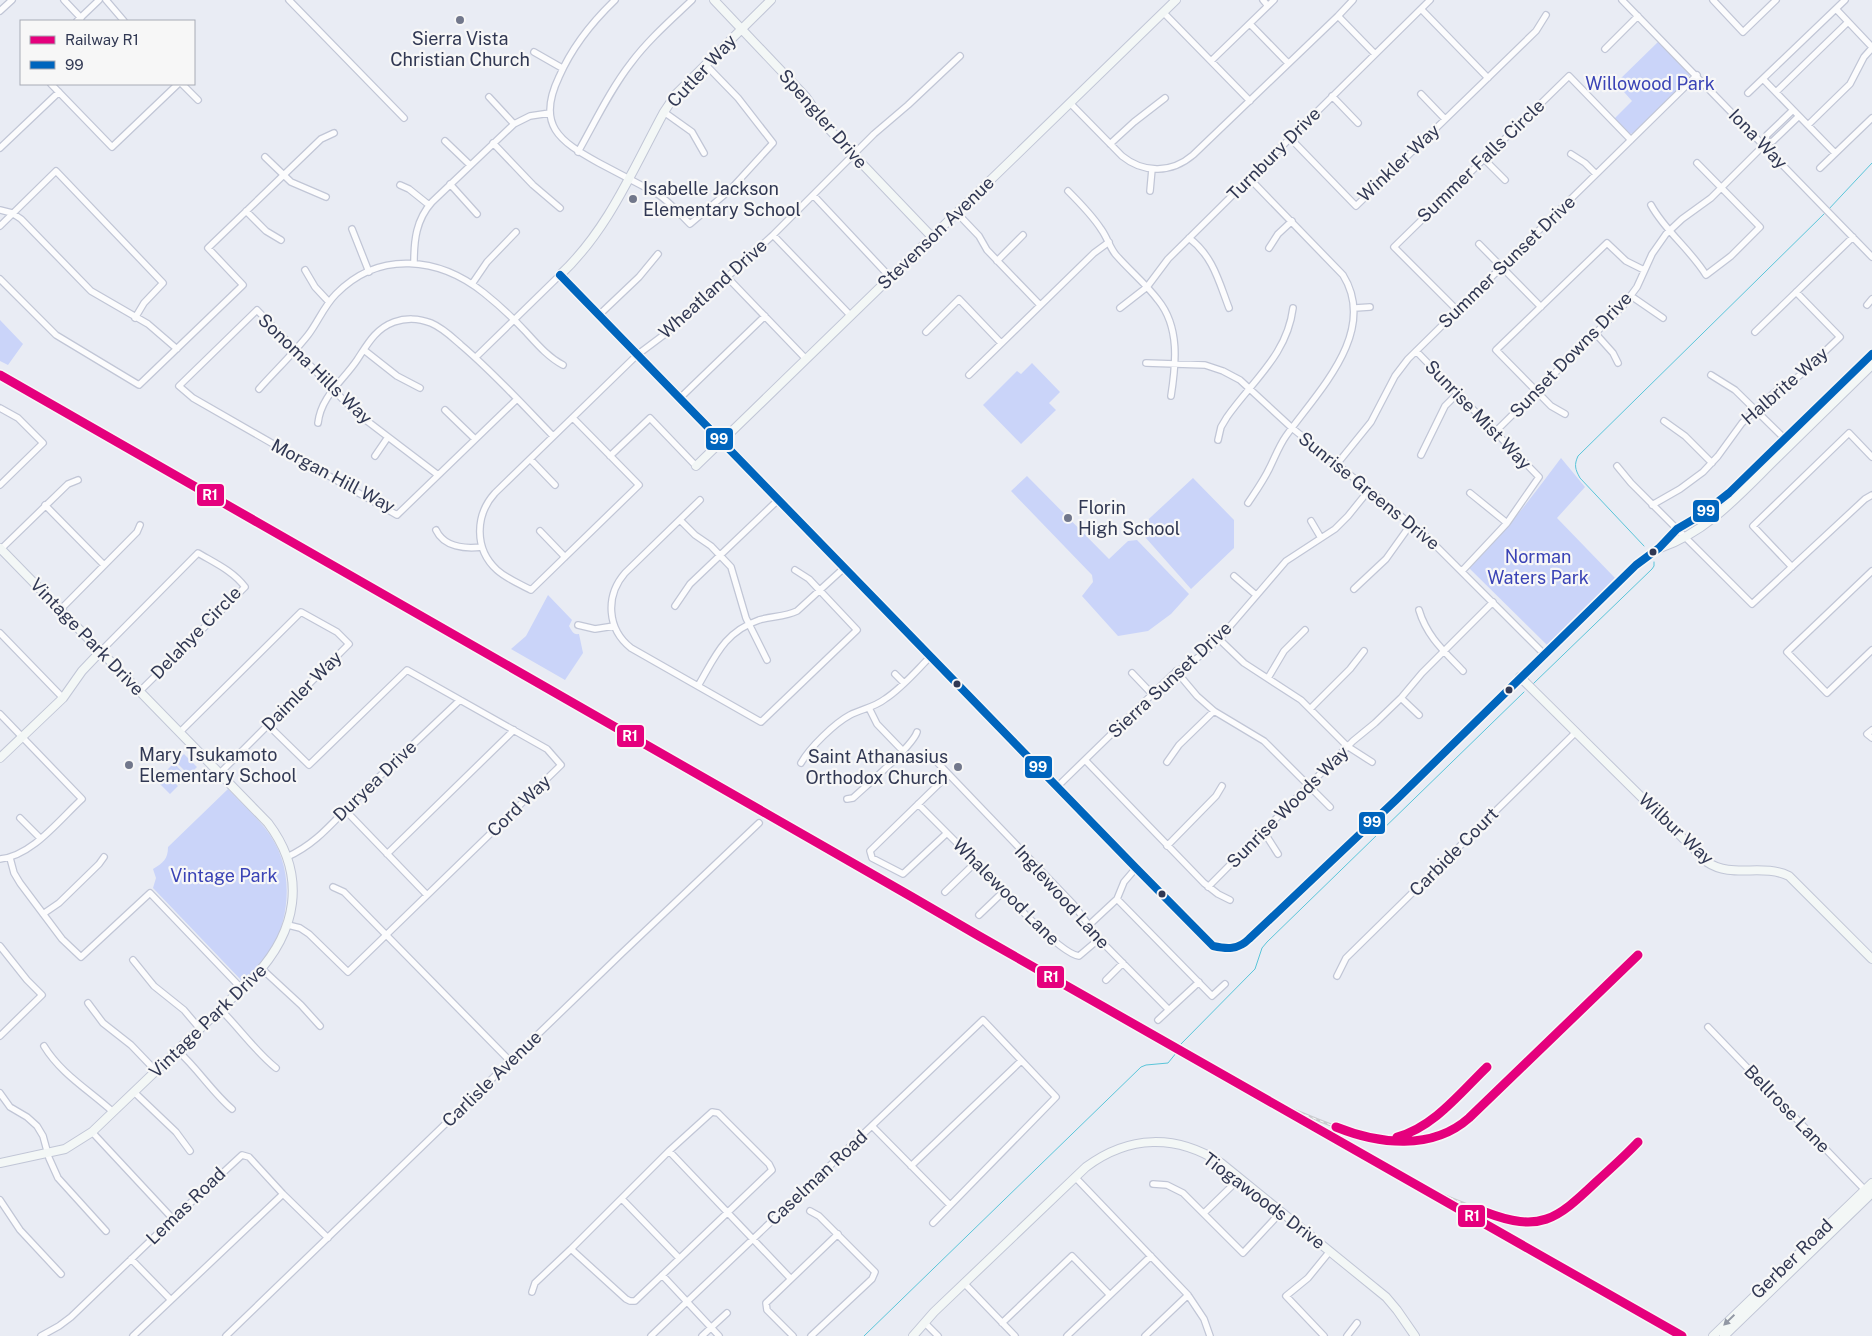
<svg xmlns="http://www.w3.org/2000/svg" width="1872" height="1336" viewBox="0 0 1872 1336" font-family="'Public Sans',sans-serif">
	<rect width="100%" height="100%" fill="#e9ecf4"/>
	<path fill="#cad4f9" d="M 1659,41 L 1689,73 L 1690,79 L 1635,133 L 1629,134 L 1614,119 L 1632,101 L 1616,83 Z
		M 0,320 L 23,344 L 8,365 L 0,361 Z
		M 1032,363 L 1060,392 L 1049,403 L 1056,410 L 1021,444 L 983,405 L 1017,371 L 1021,374 Z
		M 1561,458 L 1585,487 L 1557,518 L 1615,578 L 1547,645 L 1469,568 C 1504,534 1532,497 1561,458 Z
		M 1027,476 L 1109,559 L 1128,541 L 1137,540 L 1189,594 L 1171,614 L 1148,631 L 1118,636 L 1082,596 L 1093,582 L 1092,575 L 1011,491 Z
		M 1193,478 L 1234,520 L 1234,548 L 1191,589 L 1138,529 Z
		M 548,595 L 572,620 L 569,626 C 572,631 573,635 579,634 L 583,653 L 565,680 L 511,649 L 526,636 Z
		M 184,754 L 197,767 L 189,775 L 176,762 Z
		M 174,763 L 187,777 L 179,785 L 166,771 Z
		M 165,773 L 178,786 L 170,794 L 157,781 Z
		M 228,789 C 240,802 254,814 265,828 C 293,863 292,909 273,948 C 268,957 252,978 241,980 L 153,888 L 156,878 L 153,869 C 163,863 168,859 168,847 Z"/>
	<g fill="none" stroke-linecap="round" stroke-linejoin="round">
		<path stroke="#5ac5d9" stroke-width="1" d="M 1828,210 L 1872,163
			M 1644,546 L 1580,478 C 1575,469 1574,465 1578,456 L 1825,213
			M 1533,684 L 1652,569 L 1654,566 L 1654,562
			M 1181,1044 L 1255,969 L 1262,948 L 1267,942 L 1524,692
			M 864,1336 L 1141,1067 L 1146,1065 L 1168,1063 L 1177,1052"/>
		<g stroke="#c1c6d6" stroke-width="8">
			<path id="street" d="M 64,0 L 81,18
				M 106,0 L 124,21
				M 289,0 L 404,118
				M 615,0 C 591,23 572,47 559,77 C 536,125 559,141 599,163 C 618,173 637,183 656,193 C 669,201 679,213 690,224 L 730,190 L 773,143 L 738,98 L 705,64
				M 1263,0 L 1268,6
				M 1353,0 L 1338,16 L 1375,54
				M 1622,0 L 1872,257
				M 1713,0 L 1743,32 L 1776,0
				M 1421,9 L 1488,78
				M 1836,9 L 1872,47
				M 0,11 L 12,0
				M 1163,12 L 1250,101
				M 77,21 L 99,0
				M 1250,24 L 1288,63
				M 1605,49 L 1638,16
				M 534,52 L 562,68
				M 1211,61 L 1274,0
				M 1763,79 L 1835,153
				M 51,84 L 112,147 L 178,84
				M 182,84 L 198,100
				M 1776,92 L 1848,22
				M 1748,93 L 1845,0
				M 1421,94 L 1445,119
				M 1332,96 L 1358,123
				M 489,97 L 514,124
				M 1070,103 L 1122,156 C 1144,174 1172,173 1193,155 L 1338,16
				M 1793,110 L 1767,135 L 1764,145 L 1773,141 L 1799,116
				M 664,112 L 692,132 L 704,153
				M 1808,125 L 1850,84 L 1864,57 L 1872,48
				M 1290,138 L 1356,206 L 1536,31 L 1546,15
				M 445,141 L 470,165
				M 493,143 L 533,185 L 560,208
				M 1110,144 L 1134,122 L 1165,98
				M 0,148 L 59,92
				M 578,152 C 595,122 610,90 631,63 C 648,40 671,20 692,0
				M 1571,154 L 1585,163 L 1596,174
				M 265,157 L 291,182 L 326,197
				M 1484,159 L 1505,180
				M 1820,168 L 1872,118
				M 450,184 L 477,214
				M 400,185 L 409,189 L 429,205
				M 1068,191 C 1080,203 1092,215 1101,229 C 1107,237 1110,248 1116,255 C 1130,271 1146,284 1158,300 C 1180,327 1176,364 1171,396
				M 1150,191 L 1152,169
				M 814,196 L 890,277
				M 1651,205 C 1665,231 1690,249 1706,275 L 1731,256 L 1760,227 L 1697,163
				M 0,210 L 12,213 L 21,219 L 91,291 L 148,324 L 177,349
				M 246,211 L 266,231 L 281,240
				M 957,213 L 979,236 L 987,250 L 1040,305
				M 0,226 L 56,171 L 163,283 L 144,303 L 135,318
				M 352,229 L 369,272
				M 773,235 L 851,316
				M 1189,238 C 1213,256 1219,282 1229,308
				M 1479,244 L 1541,307
				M 1269,248 L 1278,234 L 1292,221
				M 997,261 L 1023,235
				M 414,263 C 414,240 416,220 432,202 L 514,124 L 530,116 L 550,113
				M 305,270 L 315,287 L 329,302
				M 727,277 L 806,359
				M 0,279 L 56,335 L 139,385 L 243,285 L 208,248 L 321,139 L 334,133
				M 472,284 L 487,262 L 516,232
				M 1631,296 L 1663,318
				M 1867,305 L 1872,299
				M 1120,308 L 1147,287 L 1168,259 L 1430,0
				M 1355,308 L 1370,307
				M 1457,310 L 1394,247 L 1569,76 L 1631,140
				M 599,315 L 639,277 L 658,254
				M 926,332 L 959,299 L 1001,343
				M 1755,332 L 1853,237
				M 1596,334 L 1613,353 L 1618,363
				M 364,350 L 397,376 L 420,388
				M 1416,351 L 1539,477 L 1507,523 L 1462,571
				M 476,357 L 560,275
				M 1146,363 L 1205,365 L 1223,371 L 1240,380 L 1292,428 L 1428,538 L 1544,654
				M 969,375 L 1094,253 L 1109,242
				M 1711,375 L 1735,390 L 1785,439
				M 259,389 C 275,371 293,354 308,335 C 318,322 324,306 336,294 C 379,250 439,257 484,293 C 499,305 513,318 526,332 C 537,344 548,357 563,365
				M 680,398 L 765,316
				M 0,408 L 18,418 L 43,443 L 0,485
				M 445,410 L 475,439
				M 1565,414 L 1551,406 L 1496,350 L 1607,243 L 1626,261 L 1644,270
				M 573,418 L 639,485 L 531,590 C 520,584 507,579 497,570 C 474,549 475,515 495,493 L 637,355 L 665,334 L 773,235 L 874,134 L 908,105 L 960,56
				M 1664,421 L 1685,436 L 1712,463
				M 318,423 C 321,396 343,381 357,360 C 367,345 375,329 394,322 C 405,318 419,318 431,323 C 443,328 452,337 461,345 C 494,373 523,405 553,436
				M 1495,432 L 1623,306 L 1637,287 L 1652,254 L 1666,234 L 1682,219 L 1711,198 L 1764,145
				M 1218,440 L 1221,427 L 1227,417 C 1253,380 1287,355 1293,308
				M 1421,455 L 1445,406 L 1458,393
				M 375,456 L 388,437
				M 610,456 L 650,418 L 696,466
				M 530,459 L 555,485
				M 1337,464 L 1371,422 L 1395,376 L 1408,359 L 1697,75
				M 1617,466 L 1631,483 L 1752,604 L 1865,499 L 1872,495
				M 438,475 L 354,411 L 257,310 L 179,386 L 193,398 L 397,515 L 517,399
				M 1470,493 L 1507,523
				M 700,500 L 625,573 C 605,596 607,629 631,648 L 761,722 L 857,630 L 809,579 L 795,570
				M 1248,503 C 1256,491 1264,480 1270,467 C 1275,457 1279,446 1286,436 C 1316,393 1379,333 1343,275 L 1250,179
				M 45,505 L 104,565
				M 1652,505 L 1680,489 L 1703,472 L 1718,456 L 1742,423 L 1775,392 L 1799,376 L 1840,337 L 1796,292
				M 680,520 L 695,535 L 711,546 L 731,567 L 746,618 L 767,660
				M 1311,521 L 1321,538
				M 436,530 C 444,547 465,549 482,547
				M 540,531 L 565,557
				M 1,549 L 68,484 L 78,480
				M 1792,567 L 1753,526 L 1849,433 L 1872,457
				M 1872,571 L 1787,652 L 1827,693 L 1872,650
				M 1234,576 L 1256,595
				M 1354,589 L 1386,559 L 1411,524
				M 675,606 L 690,584 L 778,500
				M 60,610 L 137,532 L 140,525
				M 1419,610 C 1427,637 1445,652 1463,671
				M 578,625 L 595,629 L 614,626
				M 0,633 L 63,698
				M 1219,639 L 1244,663 L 1301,700 L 1347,746 L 1372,762
				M 101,651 L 198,553 C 215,563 233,571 245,587 L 140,691
				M 1176,671 L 1197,696 L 1214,711 L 1264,741 L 1330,807
				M 1132,673 L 1152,694
				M 895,674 L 904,683
				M 1268,678 L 1284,651 L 1305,630
				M 698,686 C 715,657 724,632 759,620 C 772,616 785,617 797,611 L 844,568
				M 1401,698 L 1419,715
				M 869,708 L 877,724 L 903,751
				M 1311,708 L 1350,669 L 1364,651
				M 0,714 L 82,799 C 59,820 32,856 0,859
				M 268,725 L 309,765 L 407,670 L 547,749 L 561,765 L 348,972 L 309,934 L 300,928 L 288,925
				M 1872,730 L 1867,734 L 1872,738
				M 180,732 L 301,612 L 337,632 L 349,644 L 220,773
				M 1085,760 L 1204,883 L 1218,894 L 1230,900
				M 936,761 L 1073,904 L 1099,939 L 1169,1010
				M 1167,762 L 1179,745 L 1214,711
				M 801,763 C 810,747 835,723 850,715 C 862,709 875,707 885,699 C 902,688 916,671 930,657
				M 1057,787 L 1172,675 L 1200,656 L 1219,639 L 1286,561 L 1335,529 L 1348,516 L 1369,490
				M 847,799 L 853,798 C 867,785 912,747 917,732
				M 918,804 C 937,823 956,842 975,861 C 991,879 1059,954 1079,956 L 1099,939
				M 345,810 L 427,895
				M 20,818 L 40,838
				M 1264,832 L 1278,854
				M 947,833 L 903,874 L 872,858 L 870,851 L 948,775
				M 1167,846 L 1216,796 L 1222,786
				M 387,854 L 514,730
				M 287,857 C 316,844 332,823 354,801 C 389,767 425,733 460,700
				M 10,858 L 14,873 L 20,883 L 62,939 L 81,957 L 150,893 L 242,989
				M 333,887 L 344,892 L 510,1061
				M 1208,887 L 1353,741 L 1375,723 L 1401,698 L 1422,673 L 1493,602
				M 945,892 L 976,862
				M 1117,899 L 1212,996 L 1225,984
				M 43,914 L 59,903 L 99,864 L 104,857
				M 979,915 L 1003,892
				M 1088,926 L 1117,899 L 1124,882 L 1136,868
				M 0,946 L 27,980 L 42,995 L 0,1036
				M 133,960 L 154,986 L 184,1010 L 200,1029
				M 262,969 L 301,1005 L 320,1026
				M 1337,976 L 1346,958 L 1576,732
				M 1106,980 L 1123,963
				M 88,1003 L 103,1023 L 131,1045 L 156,1071
				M 221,1010 C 240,1029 255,1051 276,1068
				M 1158,1020 L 1199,982
				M 1708,1027 L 1865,1190
				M 44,1046 C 61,1074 89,1090 113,1112
				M 178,1051 C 198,1069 212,1092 232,1109
				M 134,1092 L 176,1132 L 190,1151
				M 0,1093 L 10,1107 L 27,1117 L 37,1126 L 43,1136 L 49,1158 L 58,1178 L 106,1231
				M 872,1126 L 950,1205
				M 92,1132 L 173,1219
				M 669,1151 L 571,1249 L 626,1299 L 630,1301 L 635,1301 L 772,1170 L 769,1164 L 718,1113 L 712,1112 L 669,1151 L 791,1279
				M 911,1166 L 1021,1061
				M 1075,1177 L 1188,1295 L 1204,1319 L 1210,1336
				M 1153,1184 L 1167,1185 L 1183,1193 L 1243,1253 L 1281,1212
				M 622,1199 L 679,1258
				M 0,1200 L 20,1230 L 61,1274
				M 810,1211 L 819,1216 L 875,1272 L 872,1279 L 811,1336
				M 1204,1213 L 1240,1178
				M 131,1259 L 171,1300
				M 662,1275 L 719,1336
				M 964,1283 L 1015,1336
				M 532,1292 L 535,1283 L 571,1249
				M 925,1323 L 938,1336
				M 1002,1323 L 1072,1256 L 1110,1295
				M 41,1336 L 59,1326 L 71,1317 L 173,1219 L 242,1155 L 249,1157 L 283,1194 L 328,1238
				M 133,1336 L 283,1194
				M 226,1336 L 622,953 L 759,823
				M 651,1336 L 983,1020 L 1056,1097 L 933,1223
				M 702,1336 L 727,1313
				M 793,1336 L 767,1310 L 766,1303 L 838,1234
				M 1067,1336 L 1151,1256
				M 1145,1336 L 1188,1295
				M 1324,1336 L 1286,1296 L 1308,1278 L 1330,1251
				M 1347,1336 L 1357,1323"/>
		</g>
		<g stroke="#c1c6d6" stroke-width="10">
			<path id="secondary" d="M 714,0 L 806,97 L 826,126 L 932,237
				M 771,0 L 676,94 L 664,112 C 633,169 608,230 560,275 L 1136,868 L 1213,946 C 1227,949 1238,950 1249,939 L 1397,799 L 1636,565 L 1659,548 L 1677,529 L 1701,515 L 1729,493 L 1872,354
				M 696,466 L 1176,0
				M 0,548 L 268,823 C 308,876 297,932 253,978 L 92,1132 L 65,1149 L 0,1163
				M 1660,548 C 1708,532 1742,492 1777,458 C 1809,427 1840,396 1872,365
				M 1520,677 L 1707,862 C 1732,879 1762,863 1789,876 L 1872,959
				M 0,758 L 63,698 L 82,671 L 101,651
				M 913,1336 L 934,1312 L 1086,1167 C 1129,1135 1176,1134 1221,1163 L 1386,1297 L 1397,1310 L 1415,1336
				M 1713,1336 L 1872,1183
				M 1724,1336 L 1872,1193"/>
		</g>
		<use href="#street" stroke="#fcfcfd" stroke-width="5.5"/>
		<use href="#secondary" stroke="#f3f7f6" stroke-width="8"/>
		<g stroke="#cacccf" stroke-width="3">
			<path id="rail" d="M 1261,1096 C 1280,1105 1299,1112 1318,1120 C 1366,1139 1426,1157 1469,1118 L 1638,955
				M 1394,1137 C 1431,1130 1460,1093 1487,1067
				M 1634,1146 L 1638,1142
				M 1406,1178 C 1427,1189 1448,1197 1470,1206 C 1516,1224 1542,1235 1582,1196"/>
		</g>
		<use href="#rail" stroke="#f7f7f7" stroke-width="1" stroke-dasharray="4" stroke-linecap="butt"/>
		<g stroke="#f7f7f7" stroke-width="11">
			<path id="bus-1" d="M 560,275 L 1136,868 L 1213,946 C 1227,949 1238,950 1249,939 L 1397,799 L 1636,565 L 1659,548 L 1677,529 L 1701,515 L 1729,493 L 1872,354"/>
		</g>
		<use href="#bus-1" stroke="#0065bd" stroke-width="8"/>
		<g stroke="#f7f7f7" stroke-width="12">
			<path id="rail-1" d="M 0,375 L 912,897 L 979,936 L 1682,1336
				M 1336,1127 C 1378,1144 1432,1151 1469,1118 L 1638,955
				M 1397,1137 C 1433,1128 1461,1092 1487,1067
				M 1485,1212 C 1540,1233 1556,1220 1596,1182 C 1610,1169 1625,1156 1638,1142"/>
		</g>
		<use href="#rail-1" stroke="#e5007d" stroke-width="9"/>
	</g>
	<defs><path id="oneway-solid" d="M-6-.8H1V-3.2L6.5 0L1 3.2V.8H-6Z" transform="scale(1.25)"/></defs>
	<use fill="#9298a4" href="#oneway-solid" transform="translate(1729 1320) rotate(136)"/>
	<g fill="#71778b" stroke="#f7f7f7" stroke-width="2">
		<circle cx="460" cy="20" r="5"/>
		<circle cx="633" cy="199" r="5"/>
		<circle cx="1068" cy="518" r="5"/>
		<circle cx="129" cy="765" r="5"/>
		<circle cx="958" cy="767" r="5"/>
	</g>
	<g fill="#313853" stroke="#f7f7f7" stroke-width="2">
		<circle cx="1653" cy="552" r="4.5"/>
		<circle cx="957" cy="684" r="4.5"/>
		<circle cx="1509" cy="690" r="4.5"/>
		<circle cx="1162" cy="894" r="4.5"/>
	</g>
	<g text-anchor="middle" stroke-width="4.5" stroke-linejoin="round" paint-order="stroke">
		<g font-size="18" fill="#313853" stroke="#f7f7f7" text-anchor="start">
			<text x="460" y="45" text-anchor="middle">Sierra Vista<tspan x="460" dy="21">Christian Church</tspan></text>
			<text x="643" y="195">Isabelle Jackson<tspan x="643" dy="21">Elementary School</tspan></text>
			<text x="1078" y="514">Florin<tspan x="1078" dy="21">High School</tspan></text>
			<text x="139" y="761">Mary Tsukamoto<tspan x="139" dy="21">Elementary School</tspan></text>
			<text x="948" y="763" text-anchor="end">Saint Athanasius<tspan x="948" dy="21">Orthodox Church</tspan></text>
		</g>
		<g font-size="18" fill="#313853" stroke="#f7f7f7">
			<text transform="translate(702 71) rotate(-47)" y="6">Cutler Way</text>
			<text transform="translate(823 119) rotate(49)" y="6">Spengler Drive</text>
			<text transform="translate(1758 139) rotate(46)" y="6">Iona Way</text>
			<text transform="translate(1274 154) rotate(-45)" y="6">Turnbury Drive</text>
			<text transform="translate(1481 161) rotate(-44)" y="6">Summer Falls Circle</text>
			<text transform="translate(1399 163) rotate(-43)" y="6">Winkler Way</text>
			<text transform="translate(936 233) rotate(-44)" y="6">Stevenson Avenue</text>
			<text transform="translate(1507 262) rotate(-44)" y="6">Summer Sunset Drive</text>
			<text transform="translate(713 289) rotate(-42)" y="6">Wheatland Drive</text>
			<text transform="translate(1571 355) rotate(-46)" y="6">Sunset Downs Drive</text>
			<text transform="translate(315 369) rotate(44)" y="6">Sonoma Hills Way</text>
			<text transform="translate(1785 386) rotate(-41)" y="6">Halbrite Way</text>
			<text transform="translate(1478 415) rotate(46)" y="6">Sunrise Mist Way</text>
			<text transform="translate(333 476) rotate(28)" y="6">Morgan Hill Way</text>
			<text transform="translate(1369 491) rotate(39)" y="6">Sunrise Greens Drive</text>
			<text transform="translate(196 633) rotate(-46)" y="6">Delahye Circle</text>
			<text transform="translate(87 637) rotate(46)" y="6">Vintage Park Drive</text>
			<text transform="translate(1170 680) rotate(-43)" y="6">Sierra Sunset Drive</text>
			<text transform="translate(302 691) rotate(-45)" y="6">Daimler Way</text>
			<text transform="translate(375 781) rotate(-44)" y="6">Duryea Drive</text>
			<text transform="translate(519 806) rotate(-44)" y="6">Cord Way</text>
			<text transform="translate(1288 807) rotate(-45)" y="6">Sunrise Woods Way</text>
			<text transform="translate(1676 829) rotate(43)" y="6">Wilbur Way</text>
			<text transform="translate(1454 852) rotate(-45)" y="6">Carbide Court</text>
			<text transform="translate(1006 892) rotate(45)" y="6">Whalewood Lane</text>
			<text transform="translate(1062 897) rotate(48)" y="6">Inglewood Lane</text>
			<text transform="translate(208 1021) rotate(-44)" y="6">Vintage Park Drive</text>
			<text transform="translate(492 1079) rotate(-44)" y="6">Carlisle Avenue</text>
			<text transform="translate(1787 1109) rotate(46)" y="6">Bellrose Lane</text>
			<text transform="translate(817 1178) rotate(-43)" y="6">Caselman Road</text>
			<text transform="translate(1264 1201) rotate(37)" y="6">Tiogawoods Drive</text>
			<text transform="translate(186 1206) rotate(-44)" y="6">Lemas Road</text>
			<text transform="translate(1792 1259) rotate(-44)" y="6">Gerber Road</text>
		</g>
		<g font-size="18" fill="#3a43b6" stroke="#f7f7f7">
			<text x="1650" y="90">Willowood Park</text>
			<text x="1538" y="563">Norman<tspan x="1538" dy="21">Waters Park</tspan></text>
			<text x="224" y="882">Vintage Park</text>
		</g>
	</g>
	<g stroke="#f7f7f7" stroke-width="2">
		<rect x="705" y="427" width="29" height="24" rx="5" fill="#0065bd"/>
		<rect x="196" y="483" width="29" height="24" rx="5" fill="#e5007d"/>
		<rect x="1692" y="499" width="28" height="24" rx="5" fill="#0065bd"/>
		<rect x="616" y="724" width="29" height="24" rx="5" fill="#e5007d"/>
		<rect x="1024" y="755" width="29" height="24" rx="5" fill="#0065bd"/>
		<rect x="1358" y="811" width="28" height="24" rx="5" fill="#0065bd"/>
		<rect x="1036" y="965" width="29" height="24" rx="5" fill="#e5007d"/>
		<rect x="1457" y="1204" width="29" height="24" rx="5" fill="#e5007d"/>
	</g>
	<g font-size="14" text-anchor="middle" font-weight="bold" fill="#fff">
		<text x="719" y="444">99</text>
		<text x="210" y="500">R1</text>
		<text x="1706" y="516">99</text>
		<text x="630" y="741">R1</text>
		<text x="1038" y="772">99</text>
		<text x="1372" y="827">99</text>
		<text x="1051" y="982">R1</text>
		<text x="1472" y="1221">R1</text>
	</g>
	<rect x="20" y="20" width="175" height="65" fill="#f7f7f7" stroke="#a8abb5"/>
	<rect x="30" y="36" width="25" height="8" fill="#e5007d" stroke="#a8abb5"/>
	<text x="65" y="45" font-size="15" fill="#313853">Railway R1</text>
	<rect x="30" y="61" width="25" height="8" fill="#0065bd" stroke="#a8abb5"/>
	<text x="65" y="70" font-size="15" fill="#313853">99</text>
</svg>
